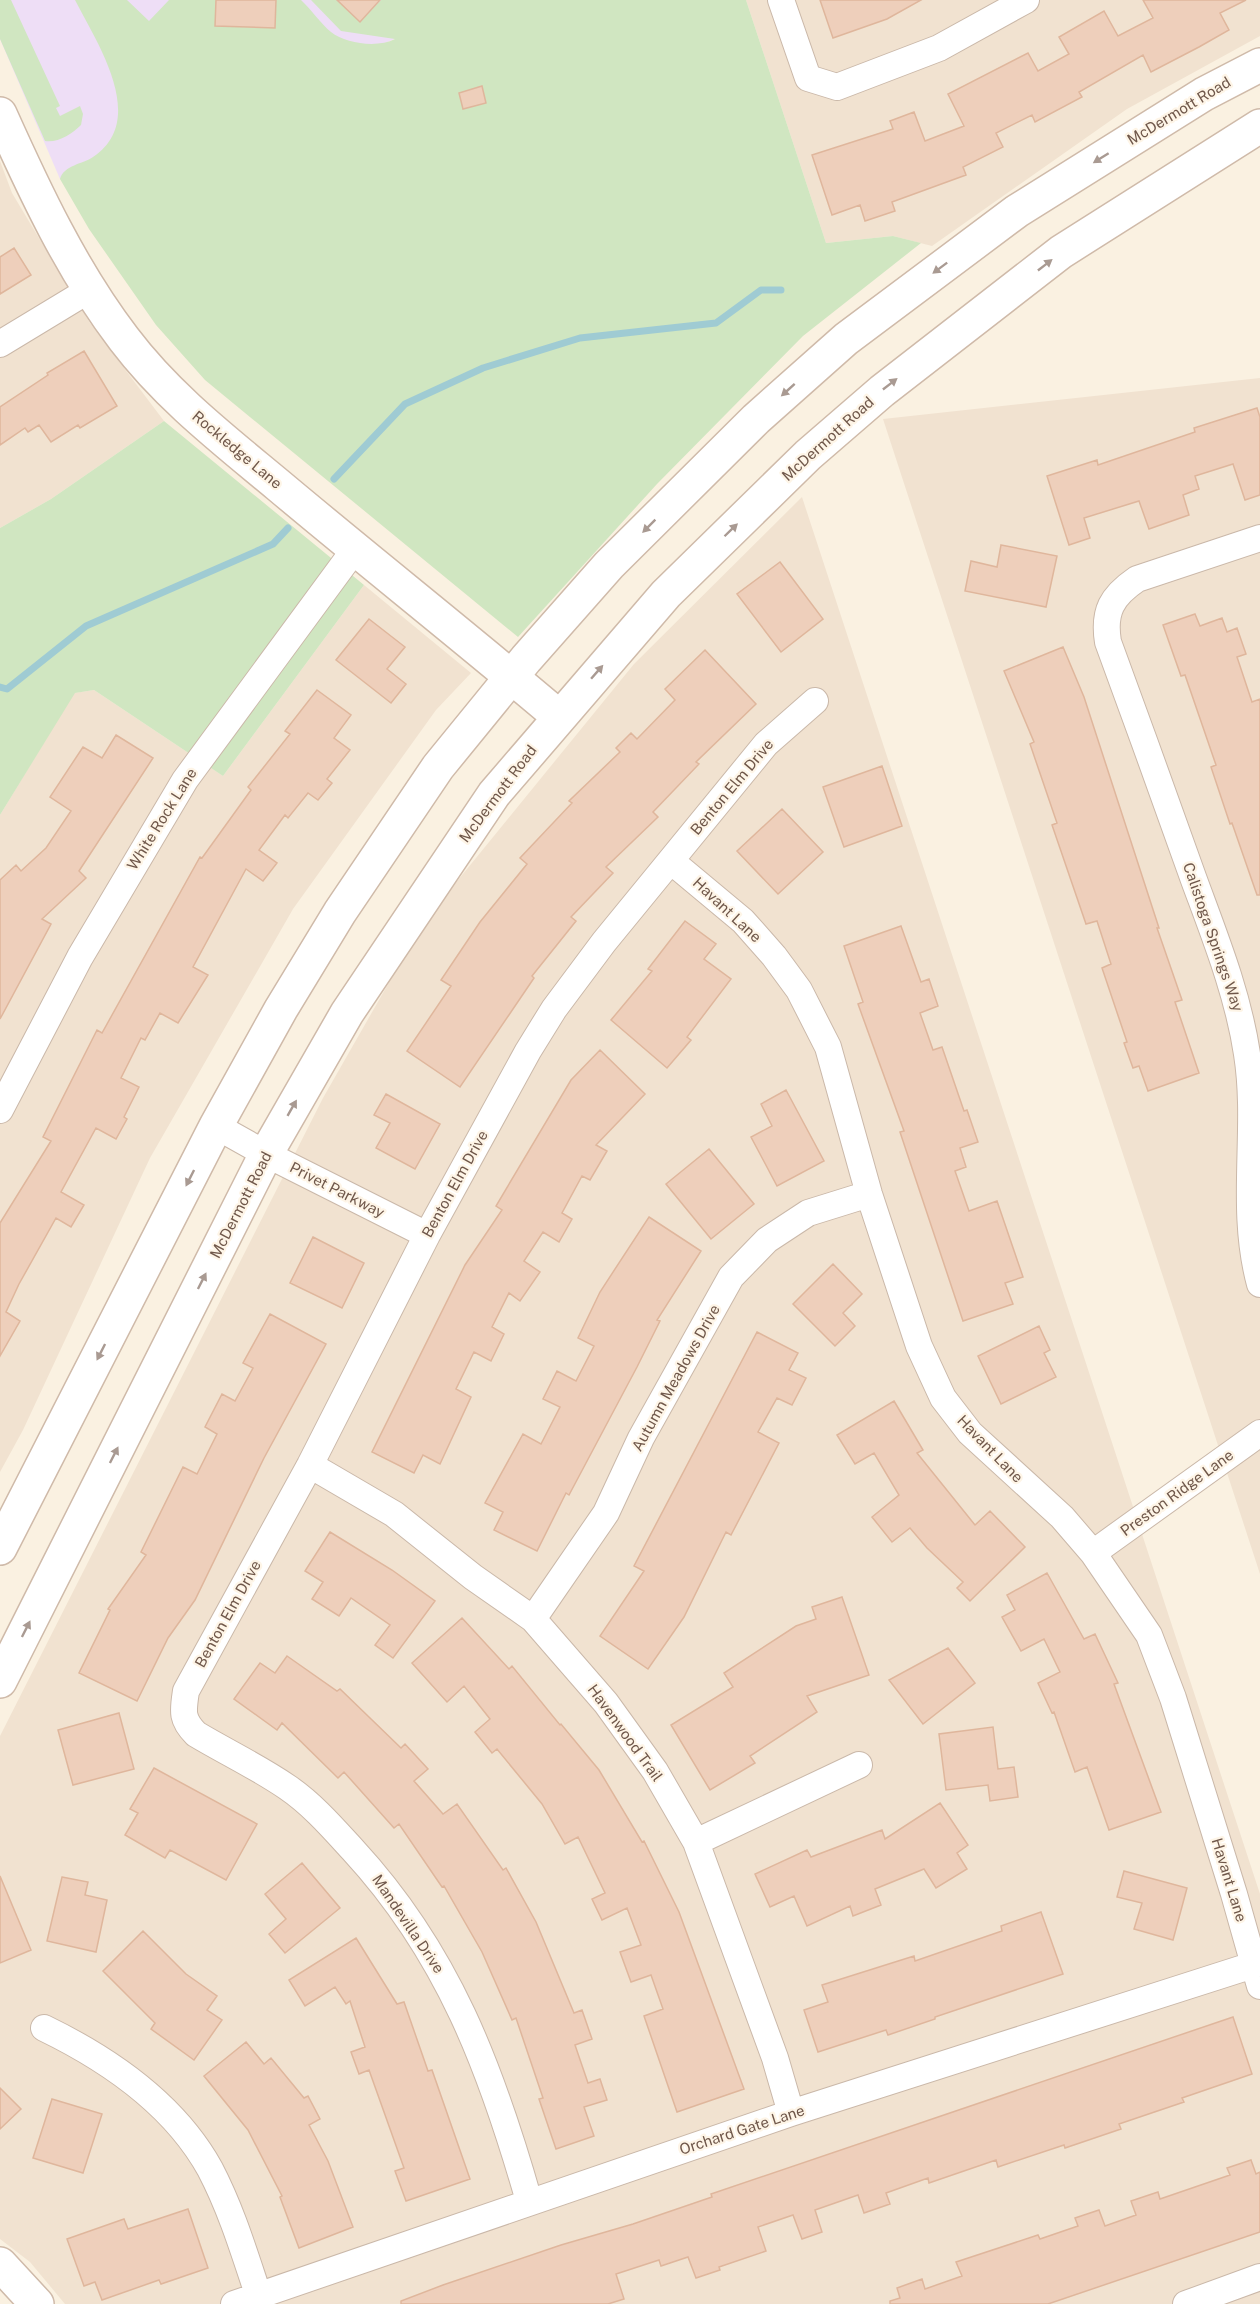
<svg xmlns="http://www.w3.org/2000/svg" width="1260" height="2304" viewBox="0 0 1260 2304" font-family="'Public Sans',sans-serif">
	<rect width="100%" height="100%" fill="#faf1e1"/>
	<path fill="#f1e2d0" d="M 746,0 L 1260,0 L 1260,36 L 1127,109 L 932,246 L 893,236 L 826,243 Z
		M 0,161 L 12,193 L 90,323 L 164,421 L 51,499 L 0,528 Z
		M 1260,378 L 1260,1574 L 883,419 Z
		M 802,497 L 1260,1894 L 1260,2304 L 65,2304 L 30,2262 L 0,2239 L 0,1736 L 323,1098 L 423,923 L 634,664 Z
		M 364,585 L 471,673 L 436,710 L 293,909 L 150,1158 L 23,1430 L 0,1472 L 0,815 L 74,693 L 94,690 L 223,776 Z"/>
	<path fill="#eedef6" d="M 0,0 L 488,0 L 60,179 L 0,39 Z"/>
	<path fill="#d0e6c1" d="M 0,0 L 11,0 L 60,106 L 56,108 L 60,116 L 80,106 L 83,114 L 81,125 C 72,134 58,143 45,141 L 0,39 Z
		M 75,0 L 127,0 L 149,21 L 169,0 L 301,0 C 312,10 320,23 331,32 C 346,44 378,48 395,39 L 341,31 L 311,0 L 337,0 L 360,22 L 381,0 L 746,0 L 826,243 L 893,236 L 921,243 L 803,336 L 657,484 L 518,637 L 205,380 L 156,325 L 89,229 L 60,179 C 64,165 83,164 93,157 C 149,120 97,43 75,0 Z
		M 164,421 L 364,585 L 223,776 L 94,690 L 75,693 L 0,815 L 0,528 L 51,499 Z"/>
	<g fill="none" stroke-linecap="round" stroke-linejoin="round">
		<path stroke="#9fcbd3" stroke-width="7" d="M 334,479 L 405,404 L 483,368 L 580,338 L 716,323 L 761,290 L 781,290
			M 0,687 L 7,689 L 86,626 L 273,544 L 288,528"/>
	</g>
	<path fill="#eecfbb" stroke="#dfb69c" stroke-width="1.5" d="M 216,0 L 276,0 L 275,28 L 215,26 Z
		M 337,0 L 380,0 L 360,22 Z
		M 820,0 L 921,0 L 887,19 L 833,38 Z
		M 1143,0 L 1246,0 L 1220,13 L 1229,30 L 1199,47 L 1151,72 L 1143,55 L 1079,92 L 1082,97 L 1035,122 L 1032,115 L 996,133 L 1003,147 L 963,167 L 966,175 L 892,202 L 895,211 L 865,221 L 860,205 L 832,215 L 812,155 L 893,129 L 890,121 L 914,112 L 925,141 L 964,126 L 948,94 L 1028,53 L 1038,71 L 1069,54 L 1059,37 L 1104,11 L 1118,36 L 1153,18 Z
		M 482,86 L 486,103 L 463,109 L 459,93 Z
		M 14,248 L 31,275 L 0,294 L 0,257 Z
		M 84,351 L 117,406 L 80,428 L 78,425 L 51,442 L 39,425 L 28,432 L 25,428 L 0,445 L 0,407 L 48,375 L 47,373 Z
		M 1257,408 L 1260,417 L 1260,495 L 1245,500 L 1233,464 L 1195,476 L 1199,489 L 1183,495 L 1189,515 L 1149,529 L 1139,501 L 1084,518 L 1090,538 L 1069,545 L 1047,476 L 1097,460 L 1098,465 L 1195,432 L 1194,428 Z
		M 1001,545 L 1057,556 L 1046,607 L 965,591 L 971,561 L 997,567 Z
		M 780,562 L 823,619 L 781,652 L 737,594 Z
		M 1195,614 L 1200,626 L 1222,618 L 1227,632 L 1237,628 L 1246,654 L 1237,657 L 1252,702 L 1260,699 L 1260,895 L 1257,895 L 1232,823 L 1230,824 L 1211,767 L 1216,765 L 1185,675 L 1181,676 L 1163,625 Z
		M 369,619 L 405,647 L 387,669 L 406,684 L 391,703 L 336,660 Z
		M 1063,647 L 1084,697 L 1159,928 L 1157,928 L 1182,1000 L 1175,1002 L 1199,1073 L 1148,1091 L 1139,1066 L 1133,1068 L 1124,1043 L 1127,1042 L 1102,968 L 1111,964 L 1097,921 L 1086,924 L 1052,825 L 1057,823 L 1030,744 L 1034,742 L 1004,671 Z
		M 705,650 L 756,704 L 696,762 L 699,764 L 653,812 L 658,817 L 606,867 L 613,873 L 571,917 L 576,921 L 532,976 L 534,978 L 460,1087 L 407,1051 L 451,986 L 441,980 L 480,922 L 527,864 L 520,858 L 572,803 L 569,801 L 620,752 L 616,748 L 631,733 L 637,739 L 675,700 L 665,689 Z
		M 317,690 L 351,715 L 334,738 L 350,750 L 327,779 L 332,783 L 318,800 L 308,793 L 288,818 L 285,815 L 259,850 L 277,863 L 263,881 L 246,869 L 193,967 L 208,975 L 178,1023 L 160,1013 L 145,1040 L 141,1038 L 121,1078 L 139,1087 L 124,1117 L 127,1119 L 116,1139 L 96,1128 L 61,1192 L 84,1205 L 71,1227 L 56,1218 L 19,1284 L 6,1312 L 20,1321 L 0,1356 L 0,1223 L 51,1141 L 43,1137 L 97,1030 L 102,1033 L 200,857 L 202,858 L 251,790 L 248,787 L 290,734 L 285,731 Z
		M 116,735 L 153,758 L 79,871 L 86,878 L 42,919 L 51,924 L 0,1019 L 0,880 L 16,865 L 21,871 L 46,848 L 71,811 L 50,797 L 83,747 L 102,758 Z
		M 882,766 L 902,826 L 844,847 L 823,787 Z
		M 782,809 L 823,852 L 778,894 L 737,851 Z
		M 685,921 L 716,944 L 704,959 L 731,979 L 687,1037 L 691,1040 L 667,1068 L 611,1020 L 652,971 L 648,969 Z
		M 901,926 L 921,982 L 929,979 L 938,1006 L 920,1013 L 933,1050 L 942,1047 L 964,1111 L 967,1110 L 978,1142 L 960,1148 L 966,1167 L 955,1171 L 969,1211 L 997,1201 L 1023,1277 L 1005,1283 L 1013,1304 L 963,1321 L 900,1132 L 904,1131 L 858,1004 L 863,1002 L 844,946 Z
		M 600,1050 L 645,1094 L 596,1145 L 607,1151 L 590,1180 L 582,1176 L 562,1213 L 572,1219 L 559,1242 L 543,1232 L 524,1261 L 540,1272 L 520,1301 L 509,1293 L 492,1327 L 504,1334 L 491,1361 L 474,1352 L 456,1389 L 471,1397 L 440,1464 L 423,1455 L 414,1473 L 372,1452 L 465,1265 L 502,1210 L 496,1206 L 571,1080 Z
		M 786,1090 L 824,1161 L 777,1186 L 751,1137 L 772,1126 L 761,1104 Z
		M 386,1094 L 440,1124 L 415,1169 L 376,1148 L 390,1123 L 374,1115 Z
		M 709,1149 L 754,1204 L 711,1239 L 666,1184 Z
		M 649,1217 L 701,1251 L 657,1320 L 660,1321 L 637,1367 L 569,1495 L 566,1493 L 537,1551 L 494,1530 L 503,1512 L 485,1503 L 523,1434 L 541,1444 L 560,1407 L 543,1399 L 557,1371 L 576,1381 L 594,1346 L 578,1338 L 600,1292 Z
		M 313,1237 L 364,1263 L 342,1308 L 290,1283 Z
		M 833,1264 L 862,1294 L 843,1313 L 855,1326 L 835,1346 L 793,1304 Z
		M 270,1314 L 326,1344 L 264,1458 L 195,1600 L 168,1638 L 137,1701 L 79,1673 L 110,1610 L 108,1609 L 146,1555 L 141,1552 L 183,1467 L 197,1474 L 217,1434 L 205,1427 L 222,1394 L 235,1401 L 253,1368 L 243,1363 Z
		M 1039,1326 L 1050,1350 L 1044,1353 L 1056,1377 L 1001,1404 L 978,1356 Z
		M 757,1332 L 798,1353 L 789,1370 L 806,1378 L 792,1405 L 777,1398 L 758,1432 L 779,1443 L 731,1535 L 726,1532 L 684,1617 L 648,1669 L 600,1636 L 644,1571 L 634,1566 Z
		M 894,1401 L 923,1450 L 917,1453 L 975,1525 L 990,1511 L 1025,1547 L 970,1601 L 957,1588 L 963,1582 L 927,1548 L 910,1528 L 892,1542 L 872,1517 L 899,1495 L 874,1453 L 855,1464 L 837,1435 Z
		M 330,1532 L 392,1570 L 435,1601 L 393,1658 L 375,1645 L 390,1625 L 351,1598 L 339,1616 L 312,1599 L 323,1582 L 305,1571 Z
		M 1047,1573 L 1084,1639 L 1095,1634 L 1118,1683 L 1114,1684 L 1161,1812 L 1109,1830 L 1087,1767 L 1075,1772 L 1054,1712 L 1052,1713 L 1038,1683 L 1060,1672 L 1044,1639 L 1021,1651 L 1002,1617 L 1015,1610 L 1007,1595 Z
		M 842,1597 L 869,1675 L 807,1696 L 817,1712 L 750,1756 L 755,1763 L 710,1790 L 671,1725 L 733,1687 L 724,1673 L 796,1626 L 816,1619 L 812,1607 Z
		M 462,1618 L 509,1669 L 512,1666 L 560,1725 L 561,1724 L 599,1770 L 642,1842 L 644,1841 L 679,1912 L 744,2089 L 677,2112 L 644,2016 L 663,2009 L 651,1975 L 631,1982 L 620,1952 L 641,1945 L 627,1908 L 602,1920 L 592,1899 L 605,1893 L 578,1837 L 565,1844 L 542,1804 L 497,1749 L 492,1753 L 475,1732 L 490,1719 L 464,1686 L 447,1702 L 412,1663 Z
		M 948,1648 L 975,1683 L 923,1724 L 889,1680 Z
		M 287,1656 L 337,1691 L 340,1689 L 401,1748 L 405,1744 L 428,1769 L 414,1781 L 443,1814 L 457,1804 L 503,1870 L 506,1868 L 536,1922 L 574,2013 L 582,2010 L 592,2039 L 575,2045 L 588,2083 L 600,2079 L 607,2100 L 584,2107 L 594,2136 L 556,2149 L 539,2099 L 543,2098 L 516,2018 L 512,2020 L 482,1952 L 444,1886 L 442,1887 L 399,1824 L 394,1828 L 344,1772 L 338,1778 L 282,1723 L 277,1730 L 234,1699 L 260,1663 L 275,1673 Z
		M 119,1713 L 134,1769 L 73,1785 L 58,1730 Z
		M 993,1727 L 998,1769 L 1014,1767 L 1018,1797 L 990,1801 L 988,1785 L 946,1790 L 939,1734 Z
		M 154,1768 L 257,1824 L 226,1880 L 170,1850 L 165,1858 L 125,1835 L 138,1813 L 130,1809 Z
		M 940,1803 L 968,1845 L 957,1853 L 967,1869 L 936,1888 L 924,1869 L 875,1889 L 881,1905 L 853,1916 L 850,1906 L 807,1926 L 794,1896 L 770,1907 L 755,1874 L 807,1850 L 811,1857 L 882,1830 L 885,1839 Z
		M 302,1863 L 340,1908 L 285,1953 L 269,1934 L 286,1919 L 265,1894 Z
		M 1124,1871 L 1187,1888 L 1173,1940 L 1134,1929 L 1142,1903 L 1117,1897 Z
		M 0,1876 L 31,1950 L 0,1963 Z
		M 62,1877 L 88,1882 L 85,1895 L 107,1900 L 96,1952 L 47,1941 Z
		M 1041,1912 L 1063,1974 L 935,2017 L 935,2019 L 888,2035 L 886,2030 L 818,2052 L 804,2010 L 828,2002 L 822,1985 L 914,1956 L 915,1961 L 1002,1931 L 1001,1926 Z
		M 143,1931 L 186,1974 L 217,1996 L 207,2010 L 222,2020 L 194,2060 L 151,2029 L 155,2023 L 103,1971 Z
		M 356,1938 L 397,2004 L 404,2002 L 428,2071 L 432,2070 L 470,2179 L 406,2201 L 395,2171 L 404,2168 L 369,2070 L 359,2074 L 351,2052 L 365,2047 L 350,2001 L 346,2004 L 335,1987 L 305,2006 L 289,1980 Z
		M 1233,2017 L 1252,2074 L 1182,2098 L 1184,2102 L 1119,2124 L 1121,2129 L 1065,2148 L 1064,2145 L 998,2167 L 996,2160 L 929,2183 L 928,2178 L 886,2193 L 890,2204 L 864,2213 L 858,2195 L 815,2210 L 822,2232 L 802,2239 L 793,2215 L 758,2227 L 766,2251 L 719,2267 L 720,2270 L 696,2278 L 688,2257 L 661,2266 L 659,2260 L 616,2274 L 624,2299 L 608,2304 L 401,2304 L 401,2301 L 443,2285 L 561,2245 L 633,2224 L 712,2197 L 711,2194 Z
		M 246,2042 L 264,2064 L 271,2058 L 304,2098 L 308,2096 L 320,2119 L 309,2125 L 328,2161 L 353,2227 L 299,2248 L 280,2197 L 282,2196 L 248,2130 L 204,2076 Z
		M 0,2088 L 21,2109 L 0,2129 Z
		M 52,2099 L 102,2114 L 83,2173 L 33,2158 Z
		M 1251,2160 L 1256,2174 L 1260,2172 L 1260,2232 L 1048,2304 L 890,2304 L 890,2301 L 900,2298 L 897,2288 L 922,2279 L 925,2289 L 962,2276 L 956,2262 L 1038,2235 L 1040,2239 L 1078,2226 L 1075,2218 L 1099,2210 L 1105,2226 L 1136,2215 L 1131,2201 L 1158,2192 L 1160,2199 L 1230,2175 L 1227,2168 Z
		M 188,2209 L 208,2268 L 161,2284 L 159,2280 L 102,2300 L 95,2282 L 84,2286 L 67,2239 L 124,2219 L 128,2229 Z"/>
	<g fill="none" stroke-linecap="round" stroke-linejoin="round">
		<g stroke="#cab8a9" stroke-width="28">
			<path id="street" d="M 781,0 L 808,78 L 837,87 L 939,48 L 1026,0
				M 0,344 L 89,290
				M 1260,538 L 1137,579 C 1112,596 1103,611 1108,642 C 1137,721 1166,801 1194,880 C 1215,937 1238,994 1247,1054 C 1259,1130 1239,1207 1260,1284
				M 671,861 L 743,921 L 774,956 L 799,990 L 828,1047 L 869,1194 L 919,1346 L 943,1398 L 970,1433 L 1062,1517 L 1093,1553 L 1149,1635 L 1173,1698 L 1234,1894 L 1260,1986
				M 0,1110 L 80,957 L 185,780 L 355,549
				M 216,1126 L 266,1154 L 427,1235
				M 310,1465 L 394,1514 L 473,1577 L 533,1619 L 606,1703 L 655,1771 L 696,1842 L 775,2058 L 791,2113
				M 1093,1553 L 1260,1433
				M 533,1619 L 606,1513 L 641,1438 L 731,1277 L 767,1240 L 808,1213 L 869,1194
				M 696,1842 L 859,1765
				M 44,2028 C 110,2060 174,2104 210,2169 C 231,2209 244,2252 258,2294
				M 529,2201 C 491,2068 448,1953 353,1850 C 332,1827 312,1804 287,1787 C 258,1767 226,1752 196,1734 C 181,1719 183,1711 186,1691 L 310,1465 L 427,1235 L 528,1051 L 554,1009 L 604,942 L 766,744 L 815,701
				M 234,2304 L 791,2113 L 1253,1965
				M 1186,2304 L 1260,2277"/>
		</g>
		<g stroke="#cfbaa9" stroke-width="36">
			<path id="secondary" d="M 0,114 C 35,192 72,271 124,339 C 167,396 224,440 278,485 C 371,563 466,638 558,716
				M 0,1548 L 216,1126 L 281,1009 L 340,912 L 438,767 L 526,659 L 609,565 L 756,419 L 846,339 L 1017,211 L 1204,94 L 1260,65
				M 0,1681 L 266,1154 L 347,1013 L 494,794 L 666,594 L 808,455 L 882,391 L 1061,252 L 1260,126
				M 0,2264 L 37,2304"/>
		</g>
		<use href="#street" stroke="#fff" stroke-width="26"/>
		<use href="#secondary" stroke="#fff" stroke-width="33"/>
	</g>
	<defs><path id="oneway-solid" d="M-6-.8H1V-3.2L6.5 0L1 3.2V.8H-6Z" transform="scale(1.5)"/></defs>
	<g fill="#a99a92">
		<use href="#oneway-solid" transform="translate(1101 158) rotate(148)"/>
		<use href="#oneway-solid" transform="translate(1045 265) rotate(-38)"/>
		<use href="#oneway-solid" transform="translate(940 268) rotate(143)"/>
		<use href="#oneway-solid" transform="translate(890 384) rotate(-38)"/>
		<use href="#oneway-solid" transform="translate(788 390) rotate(138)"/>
		<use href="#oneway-solid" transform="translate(649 526) rotate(135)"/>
		<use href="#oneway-solid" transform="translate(731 530) rotate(-44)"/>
		<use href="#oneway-solid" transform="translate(597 672) rotate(-49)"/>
		<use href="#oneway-solid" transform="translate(292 1108) rotate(-60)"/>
		<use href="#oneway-solid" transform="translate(190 1178) rotate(117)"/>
		<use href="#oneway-solid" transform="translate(202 1281) rotate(-63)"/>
		<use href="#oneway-solid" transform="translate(101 1352) rotate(117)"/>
		<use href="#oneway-solid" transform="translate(114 1455) rotate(-63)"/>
		<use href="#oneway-solid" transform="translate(26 1629) rotate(-63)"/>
	</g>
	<g text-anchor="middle" stroke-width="4.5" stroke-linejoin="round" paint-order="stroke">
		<g font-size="15" fill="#6f574a" stroke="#fef5e7">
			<text transform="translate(1179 111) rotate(-31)" y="5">McDermott Road</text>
			<text transform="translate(828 439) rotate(-42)" y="5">McDermott Road</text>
			<text transform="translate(237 450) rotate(40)" y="5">Rockledge Lane</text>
			<text transform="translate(732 787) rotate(-50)" y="5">Benton Elm Drive</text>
			<text transform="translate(498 794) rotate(-53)" y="5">McDermott Road</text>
			<text transform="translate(162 819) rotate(-58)" y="5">White Rock Lane</text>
			<text transform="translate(727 910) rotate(43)" y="5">Havant Lane</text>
			<text transform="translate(1213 937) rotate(71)" y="5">Calistoga Springs Way</text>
			<text transform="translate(455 1184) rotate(-61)" y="5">Benton Elm Drive</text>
			<text transform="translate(337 1190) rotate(27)" y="5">Privet Parkway</text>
			<text transform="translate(241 1205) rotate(-63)" y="5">McDermott Road</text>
			<text transform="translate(676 1378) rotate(-61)" y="5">Autumn Meadows Drive</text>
			<text transform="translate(990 1449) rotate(46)" y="5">Havant Lane</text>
			<text transform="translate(1177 1493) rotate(-36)" y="5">Preston Ridge Lane</text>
			<text transform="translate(228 1614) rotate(-61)" y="5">Benton Elm Drive</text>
			<text transform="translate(625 1733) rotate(54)" y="5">Havenwood Trail</text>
			<text transform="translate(1229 1880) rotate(73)" y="5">Havant Lane</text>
			<text transform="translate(408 1924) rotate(56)" y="5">Mandevilla Drive</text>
			<text transform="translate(742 2130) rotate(-18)" y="5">Orchard Gate Lane</text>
		</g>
	</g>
</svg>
